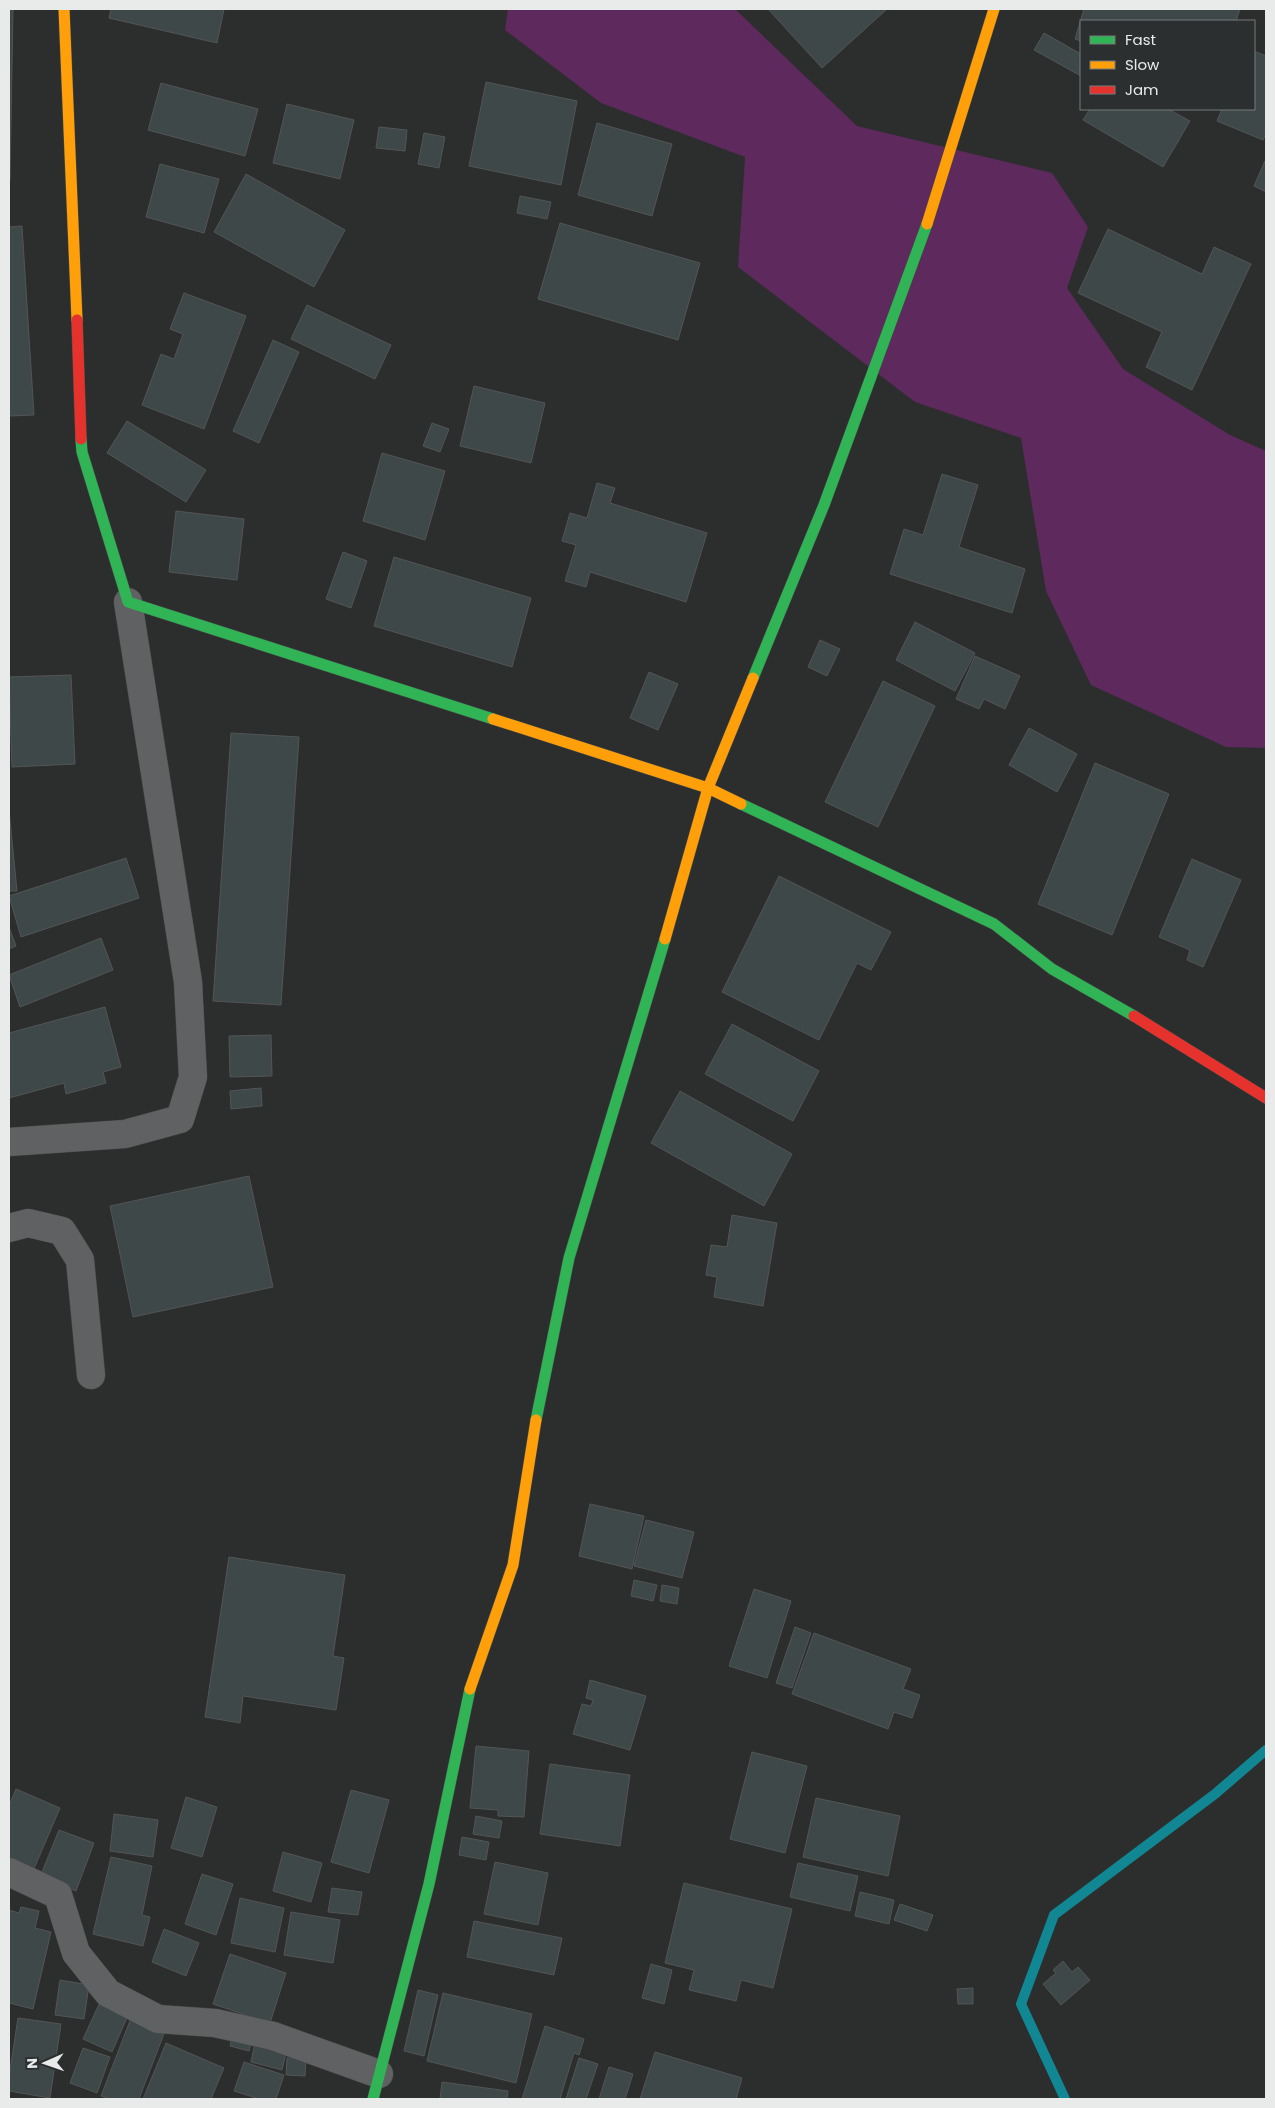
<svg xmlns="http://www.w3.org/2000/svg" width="1275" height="2108" viewBox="0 0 1275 2108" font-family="Poppins,sans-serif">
	<rect width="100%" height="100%" fill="#2c2e2e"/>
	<path fill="#5e295c" d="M 508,9 L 735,9 L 857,126 L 1052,173 L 1088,227 L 1067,288 L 1123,369 L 1230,435 L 1266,451 L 1266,748 L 1226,747 L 1091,685 L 1046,591 L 1021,438 L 915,402 L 738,267 L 745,157 L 601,103 L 505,30 Z"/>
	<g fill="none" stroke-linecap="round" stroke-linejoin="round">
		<path stroke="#128794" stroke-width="10" d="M 1065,2099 L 1021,2004 L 1054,1915 L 1215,1794 L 1266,1750"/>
	</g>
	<path fill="#3f4849" stroke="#535555" d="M 9,9 L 13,9 L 10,180 L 9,180 Z
		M 111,9 L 224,9 L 217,43 L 109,18 Z
		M 768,9 L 887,9 L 822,68 Z
		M 1084,9 L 1240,9 L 1236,21 L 1081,21 L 1081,41 L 1075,39 Z
		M 1044,33 L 1081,54 L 1081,76 L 1034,50 Z
		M 1254,51 L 1266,56 L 1266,133 L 1263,140 L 1217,121 L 1222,109 L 1254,109 Z
		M 486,82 L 577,101 L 561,185 L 469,166 Z
		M 161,83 L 258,109 L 245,156 L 148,130 Z
		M 287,104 L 354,120 L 340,179 L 273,163 Z
		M 1090,109 L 1168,109 L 1190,121 L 1163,167 L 1083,120 Z
		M 597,123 L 672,144 L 652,216 L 578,195 Z
		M 379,127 L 407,130 L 405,151 L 376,148 Z
		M 424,133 L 445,137 L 439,168 L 418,164 Z
		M 1265,161 L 1266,162 L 1266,192 L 1254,186 Z
		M 160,164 L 219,179 L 204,233 L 146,217 Z
		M 246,174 L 345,230 L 314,287 L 214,232 Z
		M 520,196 L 551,202 L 547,219 L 517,213 Z
		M 560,223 L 700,263 L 678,340 L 538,299 Z
		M 22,226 L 34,415 L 9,416 L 9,227 Z
		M 1108,229 L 1202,274 L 1214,247 L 1251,264 L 1192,390 L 1146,367 L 1162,332 L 1078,293 Z
		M 184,293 L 246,316 L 204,429 L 142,405 L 161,354 L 174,359 L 183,334 L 170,329 Z
		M 307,305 L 391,345 L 375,379 L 291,339 Z
		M 273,340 L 299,352 L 259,443 L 233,431 Z
		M 474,386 L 545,403 L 531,463 L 460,446 Z
		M 127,421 L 206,470 L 186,502 L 107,453 Z
		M 432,423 L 449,429 L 440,452 L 423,446 Z
		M 382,453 L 445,471 L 425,540 L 363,521 Z
		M 942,474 L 978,485 L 959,547 L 1025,569 L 1012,613 L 890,574 L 904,529 L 923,535 Z
		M 597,483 L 615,488 L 610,503 L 707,533 L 686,602 L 590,572 L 586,587 L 565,581 L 576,545 L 562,541 L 570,513 L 587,518 Z
		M 176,511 L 244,519 L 237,580 L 169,572 Z
		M 343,552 L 367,561 L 351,608 L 326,599 Z
		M 394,557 L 531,598 L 512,667 L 374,626 Z
		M 915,622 L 975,653 L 955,691 L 896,660 Z
		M 820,640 L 840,649 L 827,676 L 808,667 Z
		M 975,656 L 1020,676 L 1005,709 L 984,699 L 979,709 L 956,699 Z
		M 649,672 L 678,684 L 658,730 L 630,718 Z
		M 71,675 L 75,764 L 12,767 L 9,677 Z
		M 883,681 L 935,706 L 878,827 L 825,802 Z
		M 1029,728 L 1077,754 L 1057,792 L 1009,765 Z
		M 231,733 L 299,737 L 281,1005 L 213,1001 Z
		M 1095,763 L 1169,794 L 1112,935 L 1038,904 Z
		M 9,810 L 17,891 L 9,891 Z
		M 126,858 L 139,898 L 21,937 L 9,896 Z
		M 1192,859 L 1241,880 L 1203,967 L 1187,960 L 1190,950 L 1159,937 Z
		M 779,876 L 891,932 L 871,970 L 857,963 L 819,1040 L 722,992 Z
		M 9,927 L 16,946 L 9,949 Z
		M 101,938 L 113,970 L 20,1007 L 9,975 Z
		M 105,1007 L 121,1067 L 103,1072 L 106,1083 L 66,1094 L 64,1083 L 9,1098 L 9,1033 Z
		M 732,1024 L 819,1071 L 793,1121 L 705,1074 Z
		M 271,1035 L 272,1076 L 230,1077 L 229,1036 Z
		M 261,1088 L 262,1106 L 231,1109 L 230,1091 Z
		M 680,1091 L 792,1154 L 764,1206 L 651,1143 Z
		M 249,1176 L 273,1287 L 133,1317 L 110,1206 Z
		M 732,1215 L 777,1223 L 763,1306 L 714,1297 L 717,1277 L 706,1275 L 711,1245 L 727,1247 Z
		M 590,1504 L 644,1516 L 632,1569 L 579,1556 Z
		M 646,1520 L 694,1532 L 682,1578 L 634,1566 Z
		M 229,1557 L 345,1575 L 333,1656 L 344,1658 L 336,1710 L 243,1696 L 240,1723 L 205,1717 Z
		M 634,1580 L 657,1585 L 653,1601 L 631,1596 Z
		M 662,1585 L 679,1588 L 677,1604 L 660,1601 Z
		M 754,1589 L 791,1601 L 767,1678 L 729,1666 Z
		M 795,1627 L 811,1633 L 792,1688 L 776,1683 Z
		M 814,1633 L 911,1669 L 903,1689 L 920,1695 L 912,1718 L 894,1712 L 888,1729 L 792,1694 Z
		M 590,1680 L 646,1696 L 630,1750 L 573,1734 L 582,1704 L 591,1706 L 593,1700 L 586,1698 Z
		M 476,1746 L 529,1751 L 524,1817 L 498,1816 L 498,1810 L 470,1808 Z
		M 752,1752 L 807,1766 L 785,1853 L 730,1839 Z
		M 550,1764 L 630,1775 L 620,1846 L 540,1834 Z
		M 16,1789 L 60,1808 L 33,1871 L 9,1861 L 9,1806 Z
		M 351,1790 L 389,1800 L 369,1873 L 331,1862 Z
		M 186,1797 L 217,1807 L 202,1857 L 171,1848 Z
		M 816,1798 L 900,1816 L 888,1876 L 803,1857 Z
		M 114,1814 L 158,1820 L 153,1857 L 110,1851 Z
		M 476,1816 L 502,1821 L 499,1838 L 473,1834 Z
		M 59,1830 L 94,1843 L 76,1891 L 40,1877 Z
		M 462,1837 L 489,1842 L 486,1860 L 459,1855 Z
		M 283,1852 L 322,1863 L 311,1902 L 273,1891 Z
		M 111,1857 L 152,1866 L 142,1915 L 150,1917 L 143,1946 L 93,1934 Z
		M 495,1862 L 548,1873 L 538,1925 L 484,1914 Z
		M 798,1863 L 858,1876 L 850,1911 L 790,1897 Z
		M 202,1874 L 233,1884 L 216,1935 L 185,1924 Z
		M 684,1883 L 792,1909 L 773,1988 L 741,1980 L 736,2001 L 689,1990 L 694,1970 L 665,1963 Z
		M 332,1888 L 362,1892 L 358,1915 L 328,1912 Z
		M 860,1892 L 894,1900 L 889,1924 L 855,1916 Z
		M 240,1898 L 284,1908 L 275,1952 L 231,1943 Z
		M 900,1904 L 933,1915 L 927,1931 L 894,1920 Z
		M 21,1907 L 39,1911 L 35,1928 L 51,1932 L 33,2009 L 9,2003 L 9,1910 L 19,1913 Z
		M 291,1912 L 340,1920 L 333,1963 L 284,1955 Z
		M 474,1921 L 562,1938 L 554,1975 L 467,1957 Z
		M 164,1929 L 199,1943 L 186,1976 L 152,1962 Z
		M 230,1954 L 286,1973 L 270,2023 L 213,2004 Z
		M 1063,1961 L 1072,1972 L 1078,1967 L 1090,1980 L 1061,2005 L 1043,1984 L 1056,1973 L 1053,1970 Z
		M 651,1964 L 672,1970 L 664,2004 L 642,1998 Z
		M 60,1980 L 89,1985 L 84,2019 L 55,2015 Z
		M 973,1988 L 973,2004 L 958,2004 L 957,1989 Z
		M 418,1990 L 438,1995 L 424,2056 L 404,2051 Z
		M 443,1993 L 532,2014 L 516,2083 L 427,2061 Z
		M 101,2000 L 129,2013 L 112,2052 L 83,2039 Z
		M 18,2018 L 61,2024 L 50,2098 L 9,2091 L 9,2077 Z
		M 131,2018 L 165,2031 L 139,2099 L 110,2099 L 101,2096 Z
		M 545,2026 L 584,2039 L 579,2055 L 574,2053 L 560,2099 L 522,2099 Z
		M 234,2028 L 254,2034 L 249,2051 L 230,2046 Z
		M 256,2037 L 288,2044 L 282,2070 L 251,2062 Z
		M 166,2043 L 224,2068 L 211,2099 L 143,2099 Z
		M 83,2048 L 110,2057 L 97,2093 L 70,2083 Z
		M 655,2052 L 742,2078 L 736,2099 L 640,2099 Z
		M 287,2058 L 306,2059 L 305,2076 L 286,2075 Z
		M 579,2058 L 598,2064 L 586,2099 L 566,2099 Z
		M 244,2062 L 284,2075 L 276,2099 L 259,2099 L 234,2091 Z
		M 609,2067 L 633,2074 L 625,2099 L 599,2099 Z
		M 442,2082 L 508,2091 L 507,2099 L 440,2099 Z"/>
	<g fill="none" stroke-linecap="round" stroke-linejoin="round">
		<g stroke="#474949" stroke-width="29">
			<path id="street" d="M 9,1142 L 125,1134 L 180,1119 L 193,1077 L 188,982 L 128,602
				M 9,1228 L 28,1223 L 62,1231 L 80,1260 L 91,1375
				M 9,1872 L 58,1895 L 76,1953 L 108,1993 L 158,2019 L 215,2023 L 273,2036 L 379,2074"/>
		</g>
		<g stroke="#474949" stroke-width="12">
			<path id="fast" d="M 81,439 L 82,452 L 128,602 L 493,719
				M 753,678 L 824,505 L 927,224
				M 741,804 L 994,924 L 1052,969 L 1134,1016
				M 536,1420 L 569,1258 L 665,939
				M 373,2099 L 429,1884 L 470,1689"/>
		</g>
		<g stroke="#474949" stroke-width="12">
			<path id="slow" d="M 64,9 L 77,320
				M 927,224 L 994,9
				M 493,719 L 708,788 L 741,804
				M 665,939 L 708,788 L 753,678
				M 470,1689 L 513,1565 L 536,1420"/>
		</g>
		<g stroke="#474949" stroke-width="12">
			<path id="jam" d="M 77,320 L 81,439
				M 1134,1016 L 1266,1098"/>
		</g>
		<use href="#street" stroke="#606162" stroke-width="28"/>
		<use href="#fast" stroke="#30b455" stroke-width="11"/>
		<use href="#slow" stroke="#ff9f0a" stroke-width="11"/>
		<use href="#jam" stroke="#e5322d" stroke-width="11"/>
	</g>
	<rect width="1275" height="2108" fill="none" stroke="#e9ebeb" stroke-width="20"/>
	<rect x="1080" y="20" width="175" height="90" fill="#2b2f2f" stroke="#777a7a"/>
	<rect x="1090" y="36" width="25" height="8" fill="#30b455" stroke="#777a7a"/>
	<text x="1125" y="45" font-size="15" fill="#e9ebeb">Fast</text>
	<rect x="1090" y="61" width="25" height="8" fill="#ff9f0a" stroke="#777a7a"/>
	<text x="1125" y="70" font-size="15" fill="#e9ebeb">Slow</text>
	<rect x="1090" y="86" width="25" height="8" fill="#e5322d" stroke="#777a7a"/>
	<text x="1125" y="95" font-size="15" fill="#e9ebeb">Jam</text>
	<g transform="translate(45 2063) rotate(268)" stroke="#2b2f2f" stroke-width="4" paint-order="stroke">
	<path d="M0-4L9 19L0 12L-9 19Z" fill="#e9ebeb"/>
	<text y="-8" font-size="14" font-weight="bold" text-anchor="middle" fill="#e9ebeb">N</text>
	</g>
</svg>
